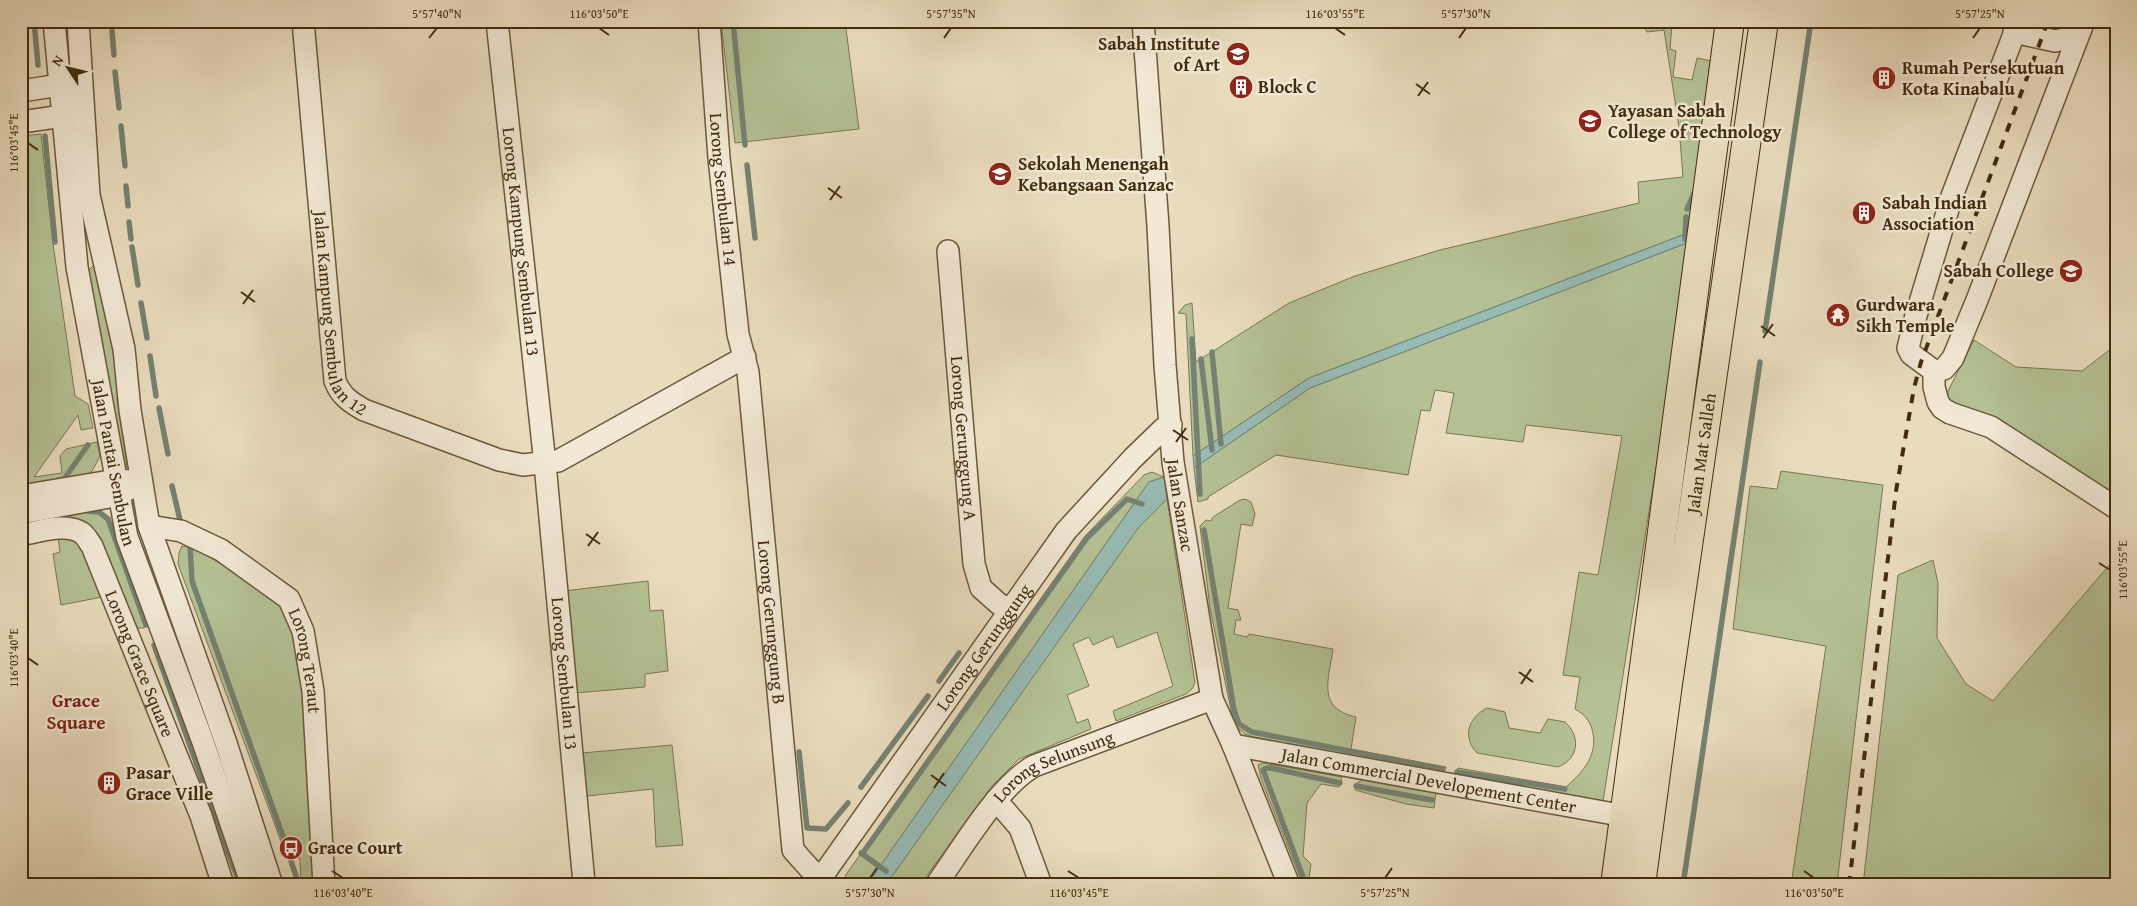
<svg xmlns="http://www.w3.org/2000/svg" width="2137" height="906" viewBox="0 0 2137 906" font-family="'Gentium Book Plus',serif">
	<rect width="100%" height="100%" fill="#e9dcbe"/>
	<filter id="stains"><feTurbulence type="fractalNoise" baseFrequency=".004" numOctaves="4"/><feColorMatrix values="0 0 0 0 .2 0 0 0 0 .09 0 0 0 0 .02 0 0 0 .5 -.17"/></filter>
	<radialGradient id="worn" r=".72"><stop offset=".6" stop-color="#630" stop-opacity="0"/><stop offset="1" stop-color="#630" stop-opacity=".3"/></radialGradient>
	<path fill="#b4c194" stroke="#7c7651" d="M 721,21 L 845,21 L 859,129 L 735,143 Z
		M 1644,21 L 1683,21 L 1683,24 L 1672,23 L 1670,49 L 1676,51 L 1673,77 L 1692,80 L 1697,58 L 1716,62 L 1693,231 L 1309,378 L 1193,456 L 1186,314 L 1178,313 L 1185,305 L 1192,303 L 1196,362 L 1289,303 L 1355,276 L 1440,250 L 1639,203 L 1638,182 L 1683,177 L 1679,127 L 1664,30 L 1647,32 L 1643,26 Z
		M 41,134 L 53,244 L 75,396 L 88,404 L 93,428 L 81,430 L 78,415 L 34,477 L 62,473 L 60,456 L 66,449 L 97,442 L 100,456 L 90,475 L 21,491 L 21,136 Z
		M 1692,241 L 1603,801 L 1456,776 L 1458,768 L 1566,787 C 1584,771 1599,754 1592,729 C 1589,720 1584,714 1575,709 L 1580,677 L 1563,675 L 1579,572 L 1598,575 L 1622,436 L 1526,425 L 1523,442 L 1446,433 L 1454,393 L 1435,390 L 1430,411 L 1421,410 L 1408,475 L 1276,455 L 1208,497 L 1208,499 L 1198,502 L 1194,468 L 1310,388 Z
		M 95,264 L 122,363 L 117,400 L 127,466 L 125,469 L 88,271 Z
		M 1974,340 L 2016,367 L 2082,371 L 2116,345 L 2116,500 L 1948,400 L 1948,391 Z
		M 1781,471 L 1883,485 L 1837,885 L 1791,885 L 1826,646 L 1733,629 L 1750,486 L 1777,489 Z
		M 1152,472 L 1164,477 L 1149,482 L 867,885 L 850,885 L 851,883 L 845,876 L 1085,536 L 1144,475 Z
		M 1167,499 L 1195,683 L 1192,689 L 1186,694 L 1116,721 L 1113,711 L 1173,686 L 1157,632 L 1117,648 L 1113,636 L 1093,645 L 1089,637 L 1073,644 L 1089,686 L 1067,695 L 1077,723 L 1088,719 L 1091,729 L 1019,759 L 992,786 L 920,885 L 886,885 L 1139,526 Z
		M 1245,499 L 1251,502 L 1255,514 L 1252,526 L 1241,524 L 1228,608 L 1238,610 L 1241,620 L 1236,620 L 1234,634 L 1247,637 L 1249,634 L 1333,649 C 1329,679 1316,708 1356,717 L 1351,749 L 1446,767 L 1444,773 L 1253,737 L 1245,734 L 1237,727 L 1231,710 L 1210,608 L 1200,526 L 1206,520 L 1211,521 L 1213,517 L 1240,500 Z
		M 95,509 L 104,513 L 109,520 L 146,621 L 144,628 L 137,628 L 97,538 L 21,527 L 21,520 Z
		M 58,537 L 69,537 L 80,544 L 102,597 L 61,605 L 53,554 L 60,552 Z
		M 182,546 L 195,549 L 260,586 L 284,607 L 293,623 L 304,681 L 315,885 L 301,885 L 300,861 L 293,840 L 282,844 L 178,564 L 179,553 Z
		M 2116,557 L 2116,885 L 1863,885 L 1898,575 L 1933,560 L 1938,583 L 1937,638 L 1966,684 L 1993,701 Z
		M 648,581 L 650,611 L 663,610 L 668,671 L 645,674 L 645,687 L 575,693 L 564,591 Z
		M 1487,708 L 1505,712 L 1509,728 L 1540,733 L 1548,719 L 1565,722 C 1581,736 1579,759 1558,767 L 1477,753 C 1462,737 1468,718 1487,708 Z
		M 672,745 L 683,845 L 656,847 L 653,789 L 587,796 L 582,753 Z
		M 1263,763 L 1342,777 L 1339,787 L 1321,784 L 1307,803 L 1303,856 L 1311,864 L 1308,885 L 1303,885 L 1261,779 L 1258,765 Z
		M 1363,779 L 1436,793 L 1434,808 L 1406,804 L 1355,790 L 1357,783 Z"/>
	<path fill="#97bbb5" stroke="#758272" d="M 1693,231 L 1692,241 L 1310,388 L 1194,468 L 1193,456 L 1309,378 Z
		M 1164,477 L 1167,499 L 1139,527 L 886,885 L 867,885 L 1149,482 Z"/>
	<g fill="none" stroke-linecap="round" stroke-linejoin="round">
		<path stroke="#758272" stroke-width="5.5" d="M 34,21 L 38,65
			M 733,21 L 745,145
			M 112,31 L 114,55
			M 115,72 L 119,108
			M 121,126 L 125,166
			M 45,136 L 55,242
			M 747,165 L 755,238
			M 126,186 L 128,206
			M 1687,209 L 1694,193
			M 129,222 L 131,239
			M 1685,239 L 1686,217
			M 132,247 L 138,285
			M 141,303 L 147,338
			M 1765,331 L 1811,21
			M 1192,339 L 1200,494
			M 1212,352 L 1221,444
			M 150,356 L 156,396
			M 1201,359 L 1212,450
			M 159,408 L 168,454
			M 58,480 L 64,479 L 88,445
			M 172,486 L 180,520
			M 87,511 L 99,512 L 108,519 L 146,625
			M 1204,530 L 1234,710 L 1239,724 L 1252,732 L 1442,769
			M 190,545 L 192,581 L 286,845
			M 154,645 L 240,885
			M 939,681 L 959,653
			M 799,752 L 807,828 L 826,829 L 848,803
			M 1457,772 L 1565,789
			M 1356,786 L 1432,800
			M 861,787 L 928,696
			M 861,853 L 886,871
			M 862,854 L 1087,538 L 1127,499 L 1142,504
			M 291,861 L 299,885
			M 1306,885 L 1263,770 L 1267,768 L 1271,768 L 1340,783
			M 1683,885 L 1760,362"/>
		<g stroke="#6c583a" stroke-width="24">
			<g id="minor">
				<path id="s1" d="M 54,21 L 77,267 L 127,537 L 203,742 L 252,885"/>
				<path d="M 78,21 L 89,195 L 124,349 L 130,410 L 149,526 L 225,740 L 272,885"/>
				<path id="s2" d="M 303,21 L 335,381 C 341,396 350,402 364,410 L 499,460 L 523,465 L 558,461 L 745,357"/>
				<path id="s3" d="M 497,21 L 545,464 L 584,883"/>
				<path id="s4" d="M 709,21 L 719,158 L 738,334 L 748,372 L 793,850 L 810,869 L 821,877"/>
				<path id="s5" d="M 1143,21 L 1158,226 L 1165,365 L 1173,462 L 1212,699 L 1233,745 L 1289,885"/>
				<path d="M 2014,32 L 2055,41 L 2069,38 L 2082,21"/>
				<path d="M 21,91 L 60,85 L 71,90"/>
				<path d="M 21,122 L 63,116 L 72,107"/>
				<path id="s6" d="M 948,251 L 974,564 L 981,588 L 999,604 L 1010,610"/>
				<path d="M 1934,371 L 1944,369 L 1953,358 L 1977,300 L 2084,21"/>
				<path d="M 1934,371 L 1911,354 L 1908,348 L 1915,319 L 1952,196 L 2019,21"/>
				<path d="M 1934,371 L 1934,387 L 1938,402 L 1942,408 L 1950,413 L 1991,427 L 2116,508"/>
				<path d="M 21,496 L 116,480 L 130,481"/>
				<path d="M 21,513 L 120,495 L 130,488"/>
				<path id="s7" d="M 149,526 L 181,531 L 221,550 L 289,599 L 303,631 L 313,691 L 324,885"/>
				<path id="s8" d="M 21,535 C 38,532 66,522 82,533 C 86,536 89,542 92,546 L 201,816 L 223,885"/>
				<path id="s9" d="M 1233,745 L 1625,816"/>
				<path d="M 996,800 L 1020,828 L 1041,885"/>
				<path id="s10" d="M 816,885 L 1066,531 L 1133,458 L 1163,429 L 1171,425"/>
				<path id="s11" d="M 936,885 C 961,850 998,786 1034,766 L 1212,699"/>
			</g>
		</g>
		<g stroke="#432c0e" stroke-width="30">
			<g id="primary">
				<path d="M 1615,885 L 1730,21"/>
				<path id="s12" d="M 1641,885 L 1668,684 L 1764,21"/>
			</g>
		</g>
		<use href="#minor" stroke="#f1e8d5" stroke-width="21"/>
		<use href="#primary" stroke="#e9dcbe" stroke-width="28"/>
		<path stroke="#432c0e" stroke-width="4" stroke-dasharray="9 9" stroke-linecap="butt" d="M 1849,885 L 1896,491 L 1914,388 L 1921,362 L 2048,21"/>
	</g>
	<path fill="none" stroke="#432c0e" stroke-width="2" d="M 599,28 L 609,35M 1335,28 L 1345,35M 429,38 L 437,28M 944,38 L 951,28M 1459,38 L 1466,28M 1973,38 L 1980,28M 1416,84 L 1430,94M 1418,96 L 1428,82M 28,143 L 38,150M 828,188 L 842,198M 830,200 L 840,186M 241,292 L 255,302M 243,304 L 253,290M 1761,326 L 1775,336M 1763,338 L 1773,324M 1173,430 L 1188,440M 1176,442 L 1186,428M 586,534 L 600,544M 588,546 L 598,532M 2099,563 L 2110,570M 28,658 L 38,665M 1519,672 L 1533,682M 1521,684 L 1531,669M 931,775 L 946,786M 934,788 L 944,773M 332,871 L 343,878M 1068,871 L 1079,878M 1804,871 L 1814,878M 870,878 L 877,868M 1385,878 L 1392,868"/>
	<defs>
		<g id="university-disc" transform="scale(1.25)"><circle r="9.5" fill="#8f2418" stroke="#f1e8d5"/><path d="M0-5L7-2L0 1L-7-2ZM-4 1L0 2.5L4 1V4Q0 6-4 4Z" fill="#fff"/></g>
		<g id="building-disc" transform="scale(1.25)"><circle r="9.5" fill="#8f2418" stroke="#f1e8d5"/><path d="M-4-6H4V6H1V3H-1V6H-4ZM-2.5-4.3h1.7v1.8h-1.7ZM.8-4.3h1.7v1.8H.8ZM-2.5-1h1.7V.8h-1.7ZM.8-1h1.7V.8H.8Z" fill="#fff"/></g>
		<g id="school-disc" transform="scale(1.25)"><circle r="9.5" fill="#8f2418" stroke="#f1e8d5"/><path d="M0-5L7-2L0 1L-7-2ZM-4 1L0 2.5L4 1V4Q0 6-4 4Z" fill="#fff"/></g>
		<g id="temple-disc" transform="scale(1.25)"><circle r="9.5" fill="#8f2418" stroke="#f1e8d5"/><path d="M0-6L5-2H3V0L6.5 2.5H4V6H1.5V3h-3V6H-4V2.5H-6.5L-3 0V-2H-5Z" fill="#fff"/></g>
		<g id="bus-disc" transform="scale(1.25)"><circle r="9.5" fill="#8f2418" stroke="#f1e8d5"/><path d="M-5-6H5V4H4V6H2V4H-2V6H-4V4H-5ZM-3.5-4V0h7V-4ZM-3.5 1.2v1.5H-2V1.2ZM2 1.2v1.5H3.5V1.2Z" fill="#fff"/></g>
	</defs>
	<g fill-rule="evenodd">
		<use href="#university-disc" x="1238" y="54"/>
		<use href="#building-disc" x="1884" y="78"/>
		<use href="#building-disc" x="1241" y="87"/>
		<use href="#university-disc" x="1590" y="121"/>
		<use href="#school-disc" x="1000" y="174"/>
		<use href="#building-disc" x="1864" y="213"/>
		<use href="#university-disc" x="2071" y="271"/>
		<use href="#temple-disc" x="1838" y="315"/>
		<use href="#building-disc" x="109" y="783"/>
		<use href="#bus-disc" x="291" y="848"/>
	</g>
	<g text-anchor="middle" stroke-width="5" stroke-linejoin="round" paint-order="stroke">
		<g font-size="18" font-weight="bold" fill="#432c0e" stroke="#f1e8d5" text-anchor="start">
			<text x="1220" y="50" text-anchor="end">Sabah Institute<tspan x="1220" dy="21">of Art</tspan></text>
			<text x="1902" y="74">Rumah Persekutuan<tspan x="1902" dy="21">Kota Kinabalu</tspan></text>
			<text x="1258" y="93">Block C</text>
			<text x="1608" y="117">Yayasan Sabah<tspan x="1608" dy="21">College of Technology</tspan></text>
			<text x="1018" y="170">Sekolah Menengah<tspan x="1018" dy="21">Kebangsaan Sanzac</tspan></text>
			<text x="1882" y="209">Sabah Indian<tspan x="1882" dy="21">Association</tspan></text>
			<text x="2054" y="277" text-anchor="end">Sabah College</text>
			<text x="1856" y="311">Gurdwara<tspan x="1856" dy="21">Sikh Temple</tspan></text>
			<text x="126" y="779">Pasar<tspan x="126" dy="21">Grace Ville</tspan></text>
			<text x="308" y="854">Grace Court</text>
		</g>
		<g font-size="18" fill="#432c0e" stroke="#f1e8d5">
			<text dy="6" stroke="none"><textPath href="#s4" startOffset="169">Lorong Sembulan 14</textPath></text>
			<text dy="6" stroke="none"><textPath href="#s3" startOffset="222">Lorong Kampung Sembulan 13</textPath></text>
			<text dy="6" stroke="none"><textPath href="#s2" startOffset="298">Jalan Kampung Sembulan 12</textPath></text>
			<text dy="6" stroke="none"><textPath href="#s6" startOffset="188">Lorong Gerunggung A</textPath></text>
			<text dy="6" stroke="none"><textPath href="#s12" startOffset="436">Jalan Mat Salleh</textPath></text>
			<text dy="6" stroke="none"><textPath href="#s1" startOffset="446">Jalan Pantai Sembulan</textPath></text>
			<text dy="6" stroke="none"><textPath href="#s5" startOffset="486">Jalan Sanzac</textPath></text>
			<text dy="6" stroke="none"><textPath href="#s4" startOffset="605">Lorong Gerunggung B</textPath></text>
			<text dy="6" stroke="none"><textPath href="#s10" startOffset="291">Lorong Gerunggung</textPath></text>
			<text dy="6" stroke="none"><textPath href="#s7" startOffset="225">Lorong Teraut</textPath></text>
			<text dy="6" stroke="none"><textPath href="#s8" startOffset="206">Lorong Grace Square</textPath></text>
			<text dy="6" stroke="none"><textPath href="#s3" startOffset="656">Lorong Sembulan 13</textPath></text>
			<text dy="6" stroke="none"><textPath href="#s11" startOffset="172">Lorong Selunsung</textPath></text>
			<text dy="6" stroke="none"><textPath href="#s9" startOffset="199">Jalan Commercial Developement Center</textPath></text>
		</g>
		<g font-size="19" font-weight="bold" fill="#7a1f14" stroke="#f1e8d5">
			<text x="76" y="707">Grace<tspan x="76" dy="22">Square</tspan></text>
		</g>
	</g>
	<rect width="2137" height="906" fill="none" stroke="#e9dcbe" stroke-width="55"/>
	<g transform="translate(68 68) rotate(305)" stroke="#f1e8d5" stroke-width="4" paint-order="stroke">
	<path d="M0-4L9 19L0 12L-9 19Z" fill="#432c0e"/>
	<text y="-8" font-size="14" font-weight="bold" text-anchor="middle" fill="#432c0e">N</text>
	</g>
	<rect x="28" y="28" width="2082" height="850" fill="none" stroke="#432c0e" stroke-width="2"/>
	<g font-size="12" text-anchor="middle" fill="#432c0e">
		<text x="437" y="18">5°57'40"N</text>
		<text x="599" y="18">116°03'50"E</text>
		<text x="951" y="18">5°57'35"N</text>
		<text x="1335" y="18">116°03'55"E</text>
		<text x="1466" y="18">5°57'30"N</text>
		<text x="1980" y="18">5°57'25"N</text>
		<text transform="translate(14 143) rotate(-90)" y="4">116°03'45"E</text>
		<text transform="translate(2123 570) rotate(-90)" y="4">116°03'55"E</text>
		<text transform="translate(14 658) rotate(-90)" y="4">116°03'40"E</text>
		<text x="343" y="897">116°03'40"E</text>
		<text x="870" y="897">5°57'30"N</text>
		<text x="1079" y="897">116°03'45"E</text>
		<text x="1385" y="897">5°57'25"N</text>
		<text x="1814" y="897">116°03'50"E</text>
	</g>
	<rect width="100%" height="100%" filter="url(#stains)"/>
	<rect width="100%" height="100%" fill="url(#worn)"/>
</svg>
